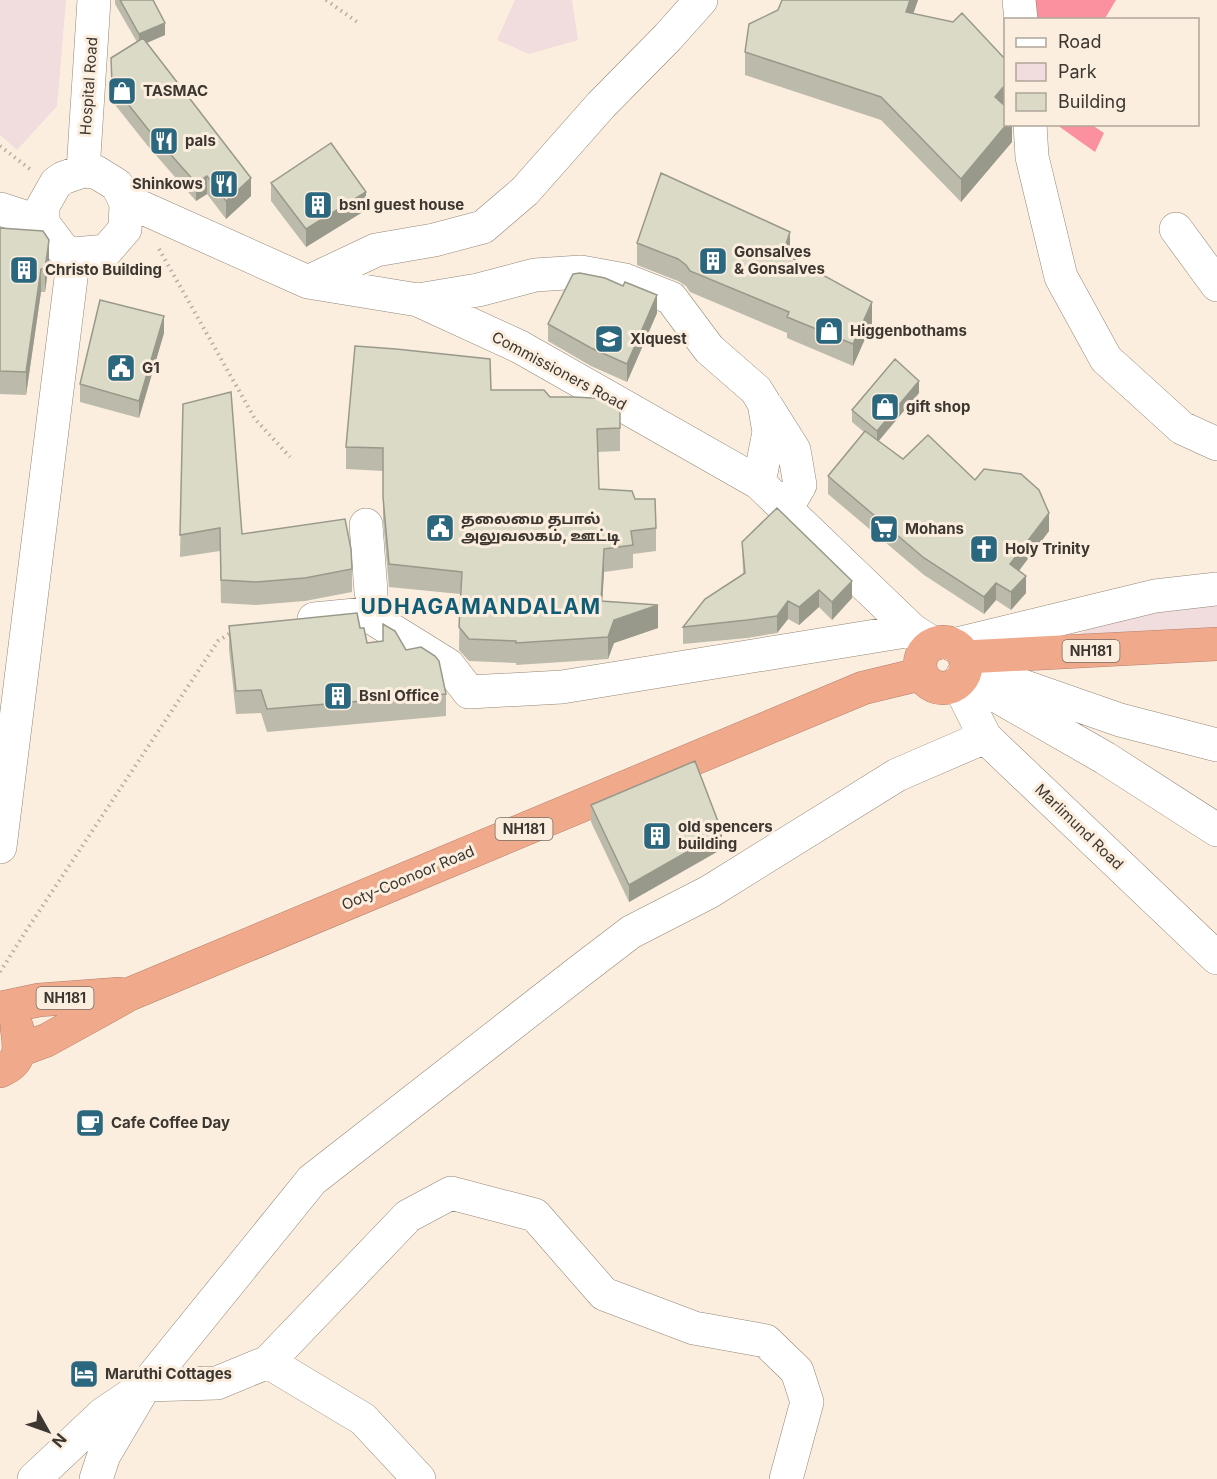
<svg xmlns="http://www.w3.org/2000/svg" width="1217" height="1479" viewBox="0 0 1217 1479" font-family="Inter,'Noto Sans Tamil',sans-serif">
	<rect width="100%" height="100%" fill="#fbeede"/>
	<path fill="#f1dcde" d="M 0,0 L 66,0 L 57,106 L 17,150 L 0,135 Z
		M 515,0 L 572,0 L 578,40 L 529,54 L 497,40 Z
		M 1217,600 L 1217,628 L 1077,635 L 1099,624 Z"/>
	<path fill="#fb919f" d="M 1031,0 L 1116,0 L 1104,20 L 1034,19 Z
		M 1057,125 L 1092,125 L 1104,133 L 1095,152 Z"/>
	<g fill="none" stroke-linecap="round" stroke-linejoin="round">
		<g stroke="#918677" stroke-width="34">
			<path id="minor" d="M 1019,0 L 1021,20
				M 1030,124 L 1032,157 L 1061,277 L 1106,359 L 1182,428 L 1217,444
				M 83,171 L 96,172 L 117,185 L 126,203 L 125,229 L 106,251 L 74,254 L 64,251 L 43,223 L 43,206 L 56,183 L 63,178 Z
				M 83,171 L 94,0
				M 126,203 L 134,204 L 308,282 L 418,300 L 520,347 L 759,483 L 912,630 L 934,644
				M 0,209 L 43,223
				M 1176,229 L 1217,285
				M 308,282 L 376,250 L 434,240 L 483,227 L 525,191 L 601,105 L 668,37 L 701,0
				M 418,300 L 478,290 L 535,275 L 581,272 L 625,280 L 671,298 L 709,349 L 756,390 L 764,403 L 769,432 L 759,483
				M 767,407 L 794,450 L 800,485 L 786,509
				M 366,525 L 371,592
				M 314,619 L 366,614 L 448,665 L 469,692 L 562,687 L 912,630
				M 953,645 L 1155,596 L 1217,589
				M 991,675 L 1120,720 L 1217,745
				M 962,676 L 1105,758 L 1217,830
				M 958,683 L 985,737 L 1217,958
				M 0,847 L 74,254
				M 268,1362 L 363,1419 L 419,1479
				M 34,1479 L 103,1414 L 146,1385
				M 96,1479 L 104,1455 L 140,1394
				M 786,1479 L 807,1402 L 797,1371 L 766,1341 L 694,1328 L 604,1294 L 535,1215 L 451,1193 L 408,1216 L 268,1362 L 217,1383 L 146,1385 L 312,1180 L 580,971 L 631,932 L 709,892 L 897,775 L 985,737"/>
		</g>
		<g stroke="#b2816c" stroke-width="34">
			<path id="highway" d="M920 665a23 23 0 1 1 46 0a23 23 0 1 1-46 0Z
				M 965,657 L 1217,644
				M 0,1008 L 39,1000 L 119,994
				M 20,1050 L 47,1040 L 130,994 L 863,688 L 921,674
				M 0,1071 C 22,1062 20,1049 17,1028"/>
		</g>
		<path stroke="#b8ada1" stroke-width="4" stroke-dasharray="1.5 4.5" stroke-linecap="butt" d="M 326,0 L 360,24
			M 0,146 L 31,170
			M 159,249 L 255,419 L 290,457
			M 0,972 L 26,931 L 218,641 L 232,632"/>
		<use href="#minor" stroke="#fff" stroke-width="33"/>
		<use href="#highway" stroke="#f1a98c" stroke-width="33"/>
	</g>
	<path fill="#bcbbab" d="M 115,0 L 153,0 L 165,35 L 147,43 L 251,196 L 226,219 L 207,194 L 196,201 L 147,145 L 112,101 L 111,58 L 137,42 L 115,4 Z
		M 918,0 L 913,14 L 1005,124 L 1012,124 L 1012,142 L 961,202 L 881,120 L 745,75 L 745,52 Z
		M 271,183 L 366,210 L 306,247 L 271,201 Z
		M 0,228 L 49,263 L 45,292 L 41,292 L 26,395 L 0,394 Z
		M 637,243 L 790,254 L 789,257 L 872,323 L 853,366 L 787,338 L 787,333 L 690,292 L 686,286 L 678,281 L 637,265 Z
		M 657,313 L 627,382 L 591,366 L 548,341 L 548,324 Z
		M 164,333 L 139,418 L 80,402 L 80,384 Z
		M 491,390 L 550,397 L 620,403 L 620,451 L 597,452 L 599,489 L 635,499 L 656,528 L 656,551 L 633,554 L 633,568 L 604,572 L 602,601 L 658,628 L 614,643 L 608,659 L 516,665 L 516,663 L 469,661 L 459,650 L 460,594 L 389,587 L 383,520 L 383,471 L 346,469 L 346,447 Z
		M 919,393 L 878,441 L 903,459 L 975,480 L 1049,531 L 1019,571 L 1026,593 L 1011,610 L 996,600 L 984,614 L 924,575 L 828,494 L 828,476 L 864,432 L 852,422 L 852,410 Z
		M 183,404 L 242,534 L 352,569 L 352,592 L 305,601 L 256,605 L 221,603 L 220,551 L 180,557 Z
		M 742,542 L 852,598 L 832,620 L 819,607 L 799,625 L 788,619 L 777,633 L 747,638 L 683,644 L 683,627 L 743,574 Z
		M 229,626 L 360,628 L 367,643 L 406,650 L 446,694 L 446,716 L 267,732 L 261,713 L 236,714 L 229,649 Z
		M 591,805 L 722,849 L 629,902 L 591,822 Z"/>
	<path fill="#99998b" d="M 910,0 L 918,0 L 906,35 L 906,12 Z
		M 165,23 L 165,35 L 139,46 L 139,34 Z
		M 1005,85 L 1005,108 L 995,97 Z
		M 1007,124 L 1012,124 L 1012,142 L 961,202 L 961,179 Z
		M 207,176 L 207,194 L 196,201 L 196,183 Z
		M 251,178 L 251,196 L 226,219 L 226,201 Z
		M 366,192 L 366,210 L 306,247 L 306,229 Z
		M 790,232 L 790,254 L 783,275 L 783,253 Z
		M 49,240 L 49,263 L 45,292 L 45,269 Z
		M 41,269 L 41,292 L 26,395 L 26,372 Z
		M 657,295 L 657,313 L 627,382 L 627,364 Z
		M 872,302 L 872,323 L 853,366 L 853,344 Z
		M 164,316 L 164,333 L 139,418 L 139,401 Z
		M 919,381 L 919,393 L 877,443 L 877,431 Z
		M 1049,513 L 1049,531 L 1010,582 L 1010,564 Z
		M 604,549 L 604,572 L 601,624 L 601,601 Z
		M 1026,576 L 1026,593 L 1011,610 L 1011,592 Z
		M 852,581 L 852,598 L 832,620 L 832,602 Z
		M 996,583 L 996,600 L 984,614 L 984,597 Z
		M 819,590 L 819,607 L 799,625 L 799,607 Z
		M 788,601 L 788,619 L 777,633 L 777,616 Z
		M 658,605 L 658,628 L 614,643 L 608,659 L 608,637 L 614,620 Z
		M 722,832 L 722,849 L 629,902 L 629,885 Z"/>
	<path fill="#dbdac7" stroke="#99998b" stroke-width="1.5" d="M 120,0 L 153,0 L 165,23 L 139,34 Z
		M 782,0 L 910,0 L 906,12 L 953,22 L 962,13 L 1005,59 L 1005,85 L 995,97 L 1005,106 L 1005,124 L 1007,124 L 961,179 L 881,97 L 745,52 L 749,24 L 778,10 Z
		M 143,38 L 251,178 L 226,201 L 207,176 L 196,183 L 147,128 L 112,84 L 111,58 Z
		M 331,143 L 366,192 L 306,229 L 271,183 Z
		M 661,173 L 790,232 L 783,253 L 872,302 L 853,344 L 787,317 L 789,312 L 690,271 L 686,265 L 678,259 L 637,243 Z
		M 0,228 L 43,231 L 49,240 L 45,269 L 41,269 L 26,372 L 0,371 Z
		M 580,273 L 605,278 L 623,286 L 625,282 L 657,295 L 627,364 L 591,348 L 548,324 L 573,274 Z
		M 100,300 L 164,316 L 139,401 L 80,384 Z
		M 355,346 L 396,349 L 490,359 L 491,390 L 544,390 L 550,397 L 573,397 L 613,399 L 620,403 L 620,428 L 597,429 L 599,489 L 632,491 L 635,499 L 655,499 L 656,528 L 631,531 L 633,545 L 604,549 L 601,601 L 658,605 L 614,620 L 608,637 L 516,643 L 516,641 L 469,639 L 459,627 L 462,572 L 389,564 L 383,497 L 383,448 L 346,447 Z
		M 895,359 L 919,381 L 877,431 L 852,410 Z
		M 231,392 L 242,534 L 345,519 L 351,549 L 352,569 L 305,578 L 256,582 L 221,580 L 220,528 L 180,535 L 183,404 Z
		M 865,431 L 903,459 L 928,435 L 975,480 L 984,469 L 1021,474 L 1039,490 L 1049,513 L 1010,564 L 1026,576 L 1011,592 L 996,583 L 984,597 L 924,558 L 828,476 Z
		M 777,508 L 852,581 L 832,602 L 819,590 L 799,607 L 788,601 L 777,616 L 747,620 L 683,627 L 705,599 L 745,573 L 742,542 Z
		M 357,613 L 360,628 L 364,628 L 367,643 L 383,641 L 383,624 L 395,631 L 406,650 L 421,647 L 435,656 L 439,661 L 446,694 L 267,709 L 261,690 L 236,691 L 229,626 Z
		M 695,761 L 722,832 L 629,885 L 591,805 Z"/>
	<defs>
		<g id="shop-square" transform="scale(1.5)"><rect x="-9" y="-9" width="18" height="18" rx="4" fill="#2b677e" stroke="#fbeede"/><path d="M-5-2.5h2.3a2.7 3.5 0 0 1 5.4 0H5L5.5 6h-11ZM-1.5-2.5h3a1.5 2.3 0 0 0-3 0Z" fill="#fff"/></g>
		<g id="restaurant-square" transform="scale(1.5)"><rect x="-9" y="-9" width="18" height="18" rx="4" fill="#2b677e" stroke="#fbeede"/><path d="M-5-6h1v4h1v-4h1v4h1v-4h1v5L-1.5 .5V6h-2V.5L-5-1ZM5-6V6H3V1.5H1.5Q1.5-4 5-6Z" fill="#fff"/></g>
		<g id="building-square" transform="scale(1.5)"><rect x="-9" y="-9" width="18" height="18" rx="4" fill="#2b677e" stroke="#fbeede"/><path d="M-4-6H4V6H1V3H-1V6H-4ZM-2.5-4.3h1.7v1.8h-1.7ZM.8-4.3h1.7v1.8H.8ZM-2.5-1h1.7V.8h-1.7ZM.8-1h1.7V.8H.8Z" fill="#fff"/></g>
		<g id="school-square" transform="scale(1.5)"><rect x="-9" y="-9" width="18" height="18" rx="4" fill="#2b677e" stroke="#fbeede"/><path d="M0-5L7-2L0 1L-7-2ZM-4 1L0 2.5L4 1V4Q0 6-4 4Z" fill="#fff"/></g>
		<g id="civic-square" transform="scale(1.5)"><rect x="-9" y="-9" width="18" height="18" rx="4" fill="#2b677e" stroke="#fbeede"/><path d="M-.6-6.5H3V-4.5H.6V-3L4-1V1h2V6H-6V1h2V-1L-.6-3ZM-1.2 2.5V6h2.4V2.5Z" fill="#fff"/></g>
		<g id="supermarket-square" transform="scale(1.5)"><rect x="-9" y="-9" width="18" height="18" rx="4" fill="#2b677e" stroke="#fbeede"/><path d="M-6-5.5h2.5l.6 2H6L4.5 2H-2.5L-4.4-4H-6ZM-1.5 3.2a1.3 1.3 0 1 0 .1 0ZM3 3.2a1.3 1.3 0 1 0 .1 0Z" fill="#fff"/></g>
		<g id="church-square" transform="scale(1.5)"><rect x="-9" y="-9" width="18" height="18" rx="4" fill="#2b677e" stroke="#fbeede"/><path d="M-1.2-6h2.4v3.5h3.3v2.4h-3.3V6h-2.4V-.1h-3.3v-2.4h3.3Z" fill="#fff"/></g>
		<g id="cafe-square" transform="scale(1.5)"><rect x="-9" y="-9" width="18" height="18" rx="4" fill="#2b677e" stroke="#fbeede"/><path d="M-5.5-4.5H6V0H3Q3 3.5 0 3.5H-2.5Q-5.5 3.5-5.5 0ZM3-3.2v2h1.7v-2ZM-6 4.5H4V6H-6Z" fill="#fff"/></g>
		<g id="hotel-square" transform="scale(1.5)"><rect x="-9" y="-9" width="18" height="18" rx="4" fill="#2b677e" stroke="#fbeede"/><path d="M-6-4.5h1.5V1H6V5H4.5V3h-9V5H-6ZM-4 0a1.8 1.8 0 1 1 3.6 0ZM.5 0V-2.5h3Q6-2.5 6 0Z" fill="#fff"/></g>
	</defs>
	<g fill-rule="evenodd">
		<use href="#shop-square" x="122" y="91"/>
		<use href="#restaurant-square" x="164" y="141"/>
		<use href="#restaurant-square" x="224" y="184"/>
		<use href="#building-square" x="318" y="205"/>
		<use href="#building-square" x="713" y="261"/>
		<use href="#building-square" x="24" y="270"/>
		<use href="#shop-square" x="829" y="331"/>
		<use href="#school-square" x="609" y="339"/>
		<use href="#civic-square" x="121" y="368"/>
		<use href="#shop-square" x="885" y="407"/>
		<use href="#civic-square" x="440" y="528"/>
		<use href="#supermarket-square" x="884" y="529"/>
		<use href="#church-square" x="984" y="549"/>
		<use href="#building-square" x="338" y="696"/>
		<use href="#building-square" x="657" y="836"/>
		<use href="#cafe-square" x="90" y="1123"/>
		<use href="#hotel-square" x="84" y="1374"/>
	</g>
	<g text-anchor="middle" stroke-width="6" stroke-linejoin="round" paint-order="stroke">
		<g fill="#fbeede" stroke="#756e65" stroke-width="1.5">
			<rect x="1062.5" y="640" width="57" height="22" rx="4.5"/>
			<rect x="495.5" y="818" width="57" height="22" rx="4.5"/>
			<rect x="36.5" y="987" width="57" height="22" rx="4.5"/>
		</g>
		<g font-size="14" font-weight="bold" fill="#3c3731">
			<text x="1091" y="656">NH181</text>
			<text x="524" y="834">NH181</text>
			<text x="65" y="1003">NH181</text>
		</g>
		<g font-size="15" fill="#3c3731" stroke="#fbeede">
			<text transform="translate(89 86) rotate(-86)" y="5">Hospital Road</text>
			<text transform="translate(559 371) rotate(28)" y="5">Commissioners Road</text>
			<text transform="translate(1079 827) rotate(44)" y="5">Marlimund Road</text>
			<text transform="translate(408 878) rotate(-23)" y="5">Ooty-Coonoor Road</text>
		</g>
		<g font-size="15" font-weight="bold" fill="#3c3731" stroke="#fbeede" text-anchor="start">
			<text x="143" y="96">TASMAC</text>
			<text x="185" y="146">pals</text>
			<text x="203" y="189" text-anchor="end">Shinkows</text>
			<text x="339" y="210">bsnl guest house</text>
			<text x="734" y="257">Gonsalves<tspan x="734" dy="17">&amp; Gonsalves</tspan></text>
			<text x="45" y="275">Christo Building</text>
			<text x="850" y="336">Higgenbothams</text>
			<text x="630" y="344">Xlquest</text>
			<text x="142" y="373">G1</text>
			<text x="906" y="412">gift shop</text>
			<text x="461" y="524">தலைமை தபால்<tspan x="461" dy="17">அலுவலகம், ஊட்டி</tspan></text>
			<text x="905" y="534">Mohans</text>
			<text x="1005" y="554">Holy Trinity</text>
			<text x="359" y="701">Bsnl Office</text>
			<text x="678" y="832">old spencers<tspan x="678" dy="17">building</tspan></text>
			<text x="111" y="1128">Cafe Coffee Day</text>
			<text x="105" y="1379">Maruthi Cottages</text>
		</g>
		<g font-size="21" font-weight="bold" letter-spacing="1.5" fill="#105c76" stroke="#fbeede">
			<text x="481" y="614">UDHAGAMANDALAM</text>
		</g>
	</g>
	<rect x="1004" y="18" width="195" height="108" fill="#fbeede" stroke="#afa599" stroke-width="1.5"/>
	<rect x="1016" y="38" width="30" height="9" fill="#ffffff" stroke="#afa599" stroke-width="1.5"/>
	<text x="1058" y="48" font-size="18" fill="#3c3731">Road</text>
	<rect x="1016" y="63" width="30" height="18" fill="#f1dcde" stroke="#afa599" stroke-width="1.5"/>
	<text x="1058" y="78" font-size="18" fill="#3c3731">Park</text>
	<rect x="1016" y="93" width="30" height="18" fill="#dbdac7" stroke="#afa599" stroke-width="1.5"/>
	<text x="1058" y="108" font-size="18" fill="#3c3731">Building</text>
	<g transform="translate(48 1431) rotate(130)" stroke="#fbeede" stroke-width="4.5" paint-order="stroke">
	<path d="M0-4.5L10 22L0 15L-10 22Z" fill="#3c3731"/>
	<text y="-9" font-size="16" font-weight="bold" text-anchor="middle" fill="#3c3731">N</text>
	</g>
</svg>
